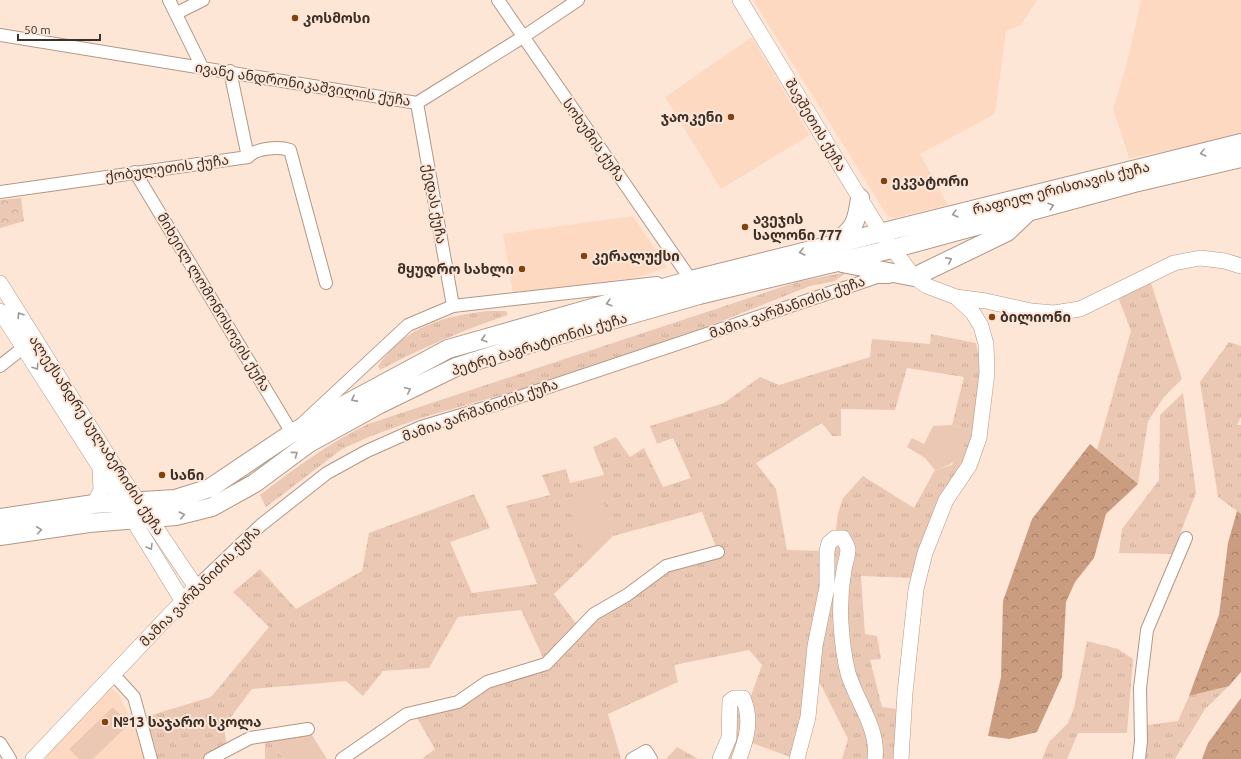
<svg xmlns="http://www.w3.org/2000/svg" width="1241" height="759" viewBox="0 0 1241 759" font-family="Ubuntu,'Noto Sans Georgian',sans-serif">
	<defs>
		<pattern id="grass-tufts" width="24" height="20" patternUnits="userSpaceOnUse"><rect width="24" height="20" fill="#ebc8b3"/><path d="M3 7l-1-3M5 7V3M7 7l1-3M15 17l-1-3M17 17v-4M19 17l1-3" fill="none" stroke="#caac9a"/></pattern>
		<pattern id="forest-crowns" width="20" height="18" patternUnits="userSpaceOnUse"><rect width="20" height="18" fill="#ca9d81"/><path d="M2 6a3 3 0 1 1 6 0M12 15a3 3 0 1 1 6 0" fill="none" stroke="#a5806a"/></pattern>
		<pattern id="park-crowns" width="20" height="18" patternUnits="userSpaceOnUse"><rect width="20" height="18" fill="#ebc8b3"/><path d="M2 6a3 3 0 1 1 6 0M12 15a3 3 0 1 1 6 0" fill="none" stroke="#caac9a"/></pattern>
	</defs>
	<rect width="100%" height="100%" fill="#fee6d7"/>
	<path fill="#fed9c2" d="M 753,0 L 1037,0 L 1021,25 L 1006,31 L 995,114 L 920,154 L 948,205 L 894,218 L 887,215 Z
		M 1141,0 L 1241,0 L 1241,137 L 1129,158 L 1113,109 L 1127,63 Z
		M 752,37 L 810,135 L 721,189 L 665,97 Z
		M 633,216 L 667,267 L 640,277 L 513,294 L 503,234 Z
		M 110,687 L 119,694 L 147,754 L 147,759 L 45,759 Z"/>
	<path fill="url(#grass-tufts)" fill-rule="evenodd" d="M 847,272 L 835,281 L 810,286 L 676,339 L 519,390 L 424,417 L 371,436 L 342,449 L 266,507 L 260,495 C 295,468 329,443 368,424 L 797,282 Z
		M 1151,283 L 1182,379 L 1164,397 L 1148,421 L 1138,484 L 1097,450 L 1131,331 L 1118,297 Z
		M 488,311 L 506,311 L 508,315 C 463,330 421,348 380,370 L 378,366 C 405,327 443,316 488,311 Z
		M 931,334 L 976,343 L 982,375 L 975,434 L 913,578 L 861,576 L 865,634 L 877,636 L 881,659 L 870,660 L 882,707 L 905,710 L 901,759 L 842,759 L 848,739 L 813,669 L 796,759 L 746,741 L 739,759 L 720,759 L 730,701 L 747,707 L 762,665 L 749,650 L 674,665 L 678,682 L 608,714 L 621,759 L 422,759 L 435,749 L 414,713 L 458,702 L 487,682 L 546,664 L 521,610 L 458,617 L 429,668 L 383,671 L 363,696 L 346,681 L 252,689 L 224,726 L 227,749 L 210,759 L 157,759 L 157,753 L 145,717 L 211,697 L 269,627 L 233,592 L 260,569 L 296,609 L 362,571 L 369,533 L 474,494 L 490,528 L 450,542 L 472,593 L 537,584 L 506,506 L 550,495 L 542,475 L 566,469 L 570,483 L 604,475 L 593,447 L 616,437 L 630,457 L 644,448 L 663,487 L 691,478 L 673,438 L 657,444 L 650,426 L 724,403 L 760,377 L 779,385 L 870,357 L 872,339 L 930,344 ZM 907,368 L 964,377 L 952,425 L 966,430 L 952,465 L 935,470 L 914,508 L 863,476 L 843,498 L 838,513 L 835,538 L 827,551 L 787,550 L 776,489 L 756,463 L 822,423 L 832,436 L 841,436 L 841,409 L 895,410 ZM 599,489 L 613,536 L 702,512 L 718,552 L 666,566 L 580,629 L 554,594 L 587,562 Z
		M 1229,342 L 1241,346 L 1241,417 L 1237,425 L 1241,425 L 1241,514 L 1218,497 L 1200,382 Z
		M 1183,393 L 1196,493 L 1172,554 L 1119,553 L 1122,529 L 1159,480 L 1160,415 Z
		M 1087,641 L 1118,649 L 1133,659 L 1127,733 L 1078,733 L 1067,759 L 1042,759 L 1049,742 L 1068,723 L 1074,708 Z
		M 1229,686 L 1205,709 L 1175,759 L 1146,759 L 1147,725 L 1178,721 L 1189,696 Z
		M 265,736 L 284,759 L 265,759 Z
		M 677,747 L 698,759 L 666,759 Z"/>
	<path fill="url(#forest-crowns)" d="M 1090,444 L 1138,484 L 1106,514 L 1094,558 L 1075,582 L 1066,602 L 1062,677 L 1037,732 L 1009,739 L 988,736 L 1001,677 L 1003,601 L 1032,519 Z
		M 1237,511 L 1241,514 L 1241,672 L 1229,686 L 1189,696 L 1219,615 L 1228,543 Z
		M 1241,698 L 1241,759 L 1202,759 L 1208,743 Z"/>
	<path fill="url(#park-crowns)" d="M 21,198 L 24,221 L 0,228 L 0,200 Z"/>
	<path fill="#ebc8b3" d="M 952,425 L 966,430 C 965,454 959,463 935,470 L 925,458 L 907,447 L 912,438 L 924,444 L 933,426 Z
		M 600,489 L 613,536 L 587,562 L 566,498 Z
		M 113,707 L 129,724 L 93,759 L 79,759 L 69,749 Z
		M 308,729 L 327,759 L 284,759 L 265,736 Z"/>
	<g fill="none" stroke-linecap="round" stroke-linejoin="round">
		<g stroke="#b39785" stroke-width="14">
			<path id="minor" d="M 169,0 L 202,67
				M 498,0 L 691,280 L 683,280
				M 177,13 L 203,0
				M 0,35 L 417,103 L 523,37 L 578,0
				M 230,71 L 248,157
				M 417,103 L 453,306
				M 248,157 C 256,148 279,146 290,150 L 326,283
				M 135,172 L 292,433 L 408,325 L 453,306 L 657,283
				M 0,192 L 248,157
				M 0,366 L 23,348
				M 196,587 L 261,525 L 327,473 L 367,451 L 421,427 L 501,403 L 877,277 L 889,277
				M 113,674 L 134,697 L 151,759
				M 0,743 L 10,759
				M 210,759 L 250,738 L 308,729
				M 342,759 L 407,714 L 458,702 L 487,682 L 546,664 L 594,614 L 627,595 L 666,566 L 718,552
				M 632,759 L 646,751 L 651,759
				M 1139,759 L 1141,741 L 1140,688 L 1147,630 L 1186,538"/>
		</g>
		<g stroke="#b39785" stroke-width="16">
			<path id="tertiary" d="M 740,0 L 881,233 L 914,277 L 927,286 L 956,297 L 986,301 L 1031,311 L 1054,313 L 1080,309 L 1174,263 L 1200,258 L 1225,261 L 1241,266
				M 0,283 L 115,467 L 196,587 L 33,759
				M 0,311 L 122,502 L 182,600
				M 94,504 L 101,490 L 100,469
				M 720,759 L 729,738 L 730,701 L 734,698 L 743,698 C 752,719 747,738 739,759
				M 797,759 L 808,717 L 815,646 L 827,587 L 827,551 L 829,543 L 835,538 L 843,538 C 845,542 847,545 848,549 C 848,557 845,562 844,570 C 841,587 840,607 841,624 C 842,640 844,657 848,673 C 856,701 879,728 875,759
				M 901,759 L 905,693 L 916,589 L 925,553 L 946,500 L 969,466 L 979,438 L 987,373 L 986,344 L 981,326 L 973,313 L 956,297"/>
		</g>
		<g stroke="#b39785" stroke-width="20">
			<path id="primary" d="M 834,243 C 855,229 857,221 860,198
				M 842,263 L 914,277 L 1007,232 L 1026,214
				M 0,518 L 94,504 L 175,499 L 210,488 L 292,433 L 448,349 L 691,280 L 1241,143
				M 0,536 L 89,523 L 176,516 L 212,507 L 255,483 L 309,443 L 378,405 L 456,367 L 545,339 L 699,295 L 892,249 L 1134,183 L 1241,158"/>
		</g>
		<use href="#minor" stroke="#fff" stroke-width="12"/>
		<use href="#tertiary" stroke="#fff" stroke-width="15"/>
		<use href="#primary" stroke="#fff" stroke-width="18"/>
	</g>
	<defs><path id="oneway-chevron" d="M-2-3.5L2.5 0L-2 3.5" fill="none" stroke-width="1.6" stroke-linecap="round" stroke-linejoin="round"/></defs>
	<g stroke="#9e9894">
		<use href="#oneway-chevron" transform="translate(1203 153) rotate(166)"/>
		<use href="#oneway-chevron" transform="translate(1051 206) rotate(-16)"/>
		<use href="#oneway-chevron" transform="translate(955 214) rotate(166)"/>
		<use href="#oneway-chevron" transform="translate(802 252) rotate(166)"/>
		<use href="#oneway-chevron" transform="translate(949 260) rotate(-26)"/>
		<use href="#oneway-chevron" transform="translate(609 303) rotate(164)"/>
		<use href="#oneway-chevron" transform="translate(20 315) rotate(-122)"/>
		<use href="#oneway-chevron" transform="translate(484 339) rotate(164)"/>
		<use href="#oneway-chevron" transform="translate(36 367) rotate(57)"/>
		<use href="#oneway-chevron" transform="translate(408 390) rotate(-25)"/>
		<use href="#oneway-chevron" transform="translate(354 399) rotate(152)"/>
		<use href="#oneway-chevron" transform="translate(295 454) rotate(-36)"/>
		<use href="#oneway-chevron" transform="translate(182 515) rotate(-13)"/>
		<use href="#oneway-chevron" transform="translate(39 530) rotate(-8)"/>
		<use href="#oneway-chevron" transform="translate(150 547) rotate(59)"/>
	</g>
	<g fill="#83420b" stroke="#fee6d7" stroke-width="1.5">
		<circle cx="295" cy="18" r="4"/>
		<circle cx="731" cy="117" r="4"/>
		<circle cx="884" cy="181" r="4"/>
		<circle cx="745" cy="227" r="4"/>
		<circle cx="584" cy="256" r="4"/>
		<circle cx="522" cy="269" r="4"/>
		<circle cx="992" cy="317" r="4"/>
		<circle cx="162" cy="475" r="4"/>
		<circle cx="105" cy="722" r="4"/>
	</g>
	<g text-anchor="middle" stroke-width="4" stroke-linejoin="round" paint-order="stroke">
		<g font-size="14" font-weight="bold" fill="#3c3029" stroke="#fee6d7" text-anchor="start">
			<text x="303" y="23">კოსმოსი</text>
			<text x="723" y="122" text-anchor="end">ჯაოკენი</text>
			<text x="892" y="186">ეკვატორი</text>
			<text x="753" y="224">ავეჯის<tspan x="753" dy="16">სალონი 777</tspan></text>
			<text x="592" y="261">კერალუქსი</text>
			<text x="514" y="274" text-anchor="end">მყუდრო სახლი</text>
			<text x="1000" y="322">ბილიონი</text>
			<text x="170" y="480">სანი</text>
			<text x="113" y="727">№13 საჯარო სკოლა</text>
		</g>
		<g font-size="14" fill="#3c3029" stroke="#fee6d7">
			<text transform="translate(303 84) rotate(9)" y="5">ივანე ანდრონიკაშვილის ქუჩა</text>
			<text transform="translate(816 125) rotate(59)" y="5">შავშეთის ქუჩა</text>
			<text transform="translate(594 140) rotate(55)" y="5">სოხუმის ქუჩა</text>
			<text transform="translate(167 168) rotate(-8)" y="5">ქობულეთის ქუჩა</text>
			<text transform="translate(1061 188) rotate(-14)" y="5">რაფიელ ერისთავის ქუჩა</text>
			<text transform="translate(435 204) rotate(80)" y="5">ქედას ქუჩა</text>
			<text transform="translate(214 302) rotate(59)" y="5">მიხეილ ლომონოსოვის ქუჩა</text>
			<text transform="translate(787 307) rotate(-19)" y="5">მამია ვარშანიძის ქუჩა</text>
			<text transform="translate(539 344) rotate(-17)" y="5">პეტრე ბაგრატიონის ქუჩა</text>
			<text transform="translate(480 410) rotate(-19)" y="5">მამია ვარშანიძის ქუჩა</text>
			<text transform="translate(97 435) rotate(57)" y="5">ალექსანდრე სულაბერიძის ქუჩა</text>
			<text transform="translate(200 586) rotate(-45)" y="5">მამია ვარშანიძის ქუჩა</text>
		</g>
	</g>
	<path d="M18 34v6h82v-6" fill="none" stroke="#3c3029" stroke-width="2"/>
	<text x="24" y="34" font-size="12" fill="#3c3029" stroke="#fee6d7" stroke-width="3" paint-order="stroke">50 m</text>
</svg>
